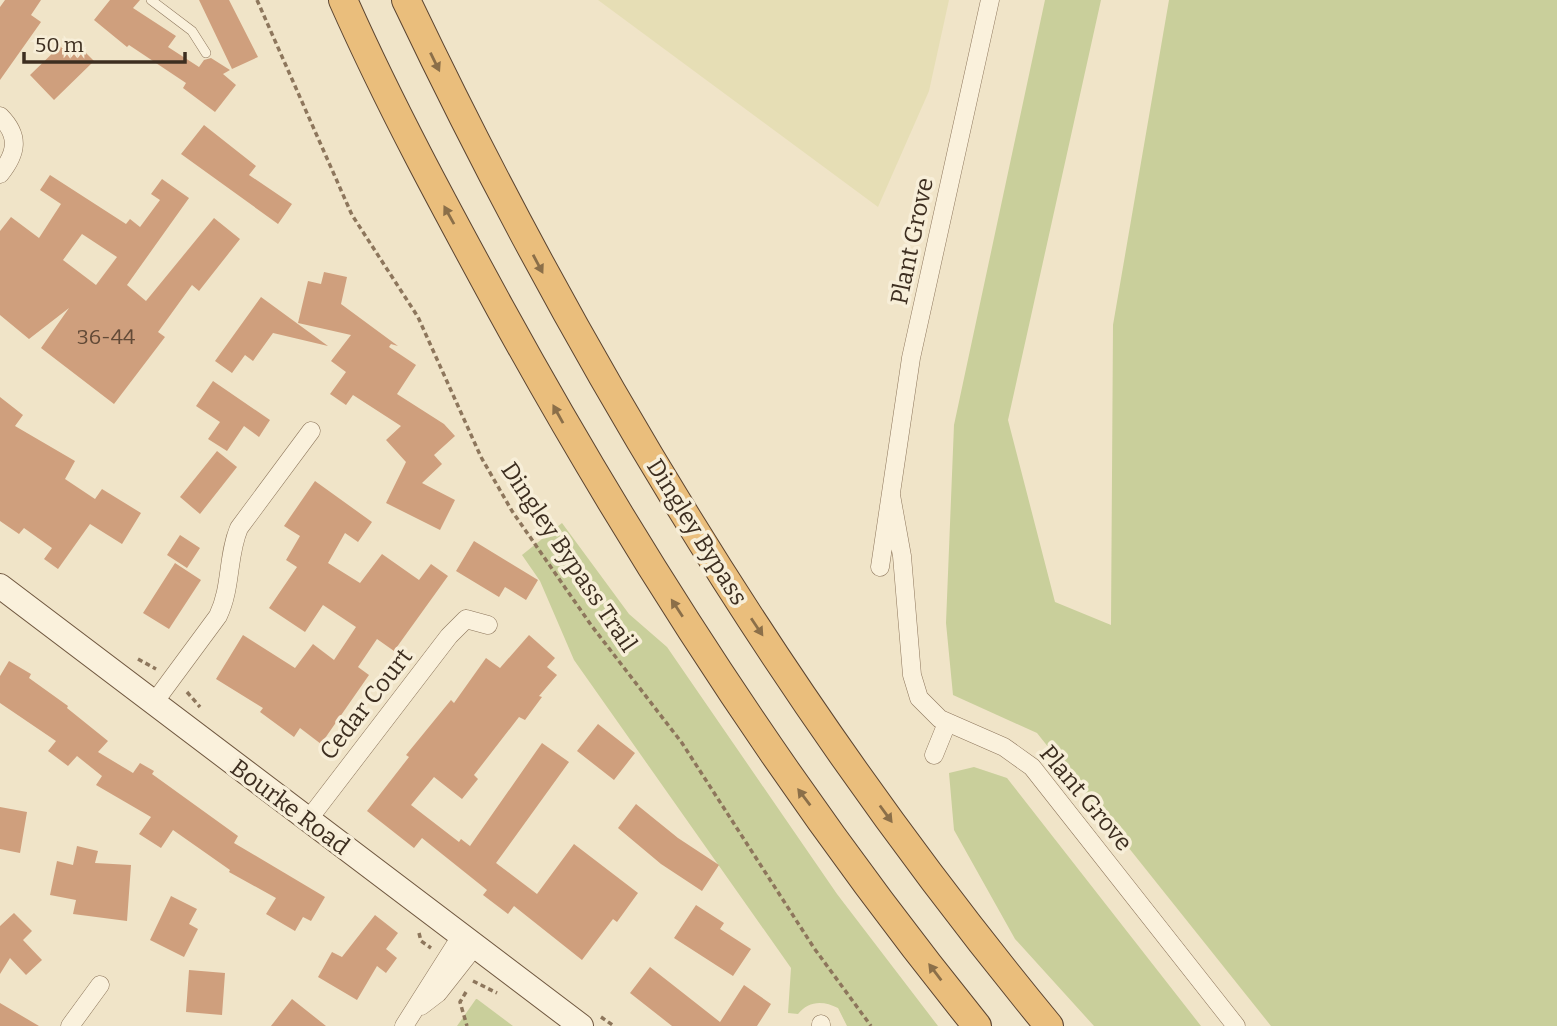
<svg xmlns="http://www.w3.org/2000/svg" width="1557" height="1026" viewBox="0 0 1557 1026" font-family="Bitter,serif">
	<rect width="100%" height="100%" fill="#f0e4c8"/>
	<path fill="#e6deb5" d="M 598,0 L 949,0 L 929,91 L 878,207 Z"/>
	<path fill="#c9cf9b" d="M 1045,0 L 1101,0 L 1008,420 L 1055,602 L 1111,625 L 1113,325 L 1169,0 L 1557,0 L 1557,1026 L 1271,1026 L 1037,733 L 953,695 L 946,623 L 954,425 Z
		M 562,523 L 629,614 L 667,647 L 837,894 L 938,1026 L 847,1026 L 838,1008 C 823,1000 808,1001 798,1014 L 788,1013 L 791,968 L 574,660 L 540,581 L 522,555 Z
		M 974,767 L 1007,778 L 1201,1026 L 1094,1026 L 1015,939 L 954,830 L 949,773 Z
		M 476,999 L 477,999 L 513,1026 L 457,1026 Z"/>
	<path fill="#cf9f7d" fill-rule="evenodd" d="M 5,0 L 41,0 L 31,15 L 41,22 L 0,80 L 0,7 Z
		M 110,0 L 140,0 L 133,8 L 176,36 L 168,47 L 199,67 L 204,60 L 211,58 L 230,70 L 223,74 L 236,85 L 215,112 L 183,88 L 186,83 L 129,45 L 127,47 L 94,20 Z
		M 199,0 L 229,0 L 258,57 L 232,69 Z
		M 78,45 L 94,61 L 54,100 L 30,75 L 60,46 L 68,54 Z
		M 204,125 L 256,166 L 249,175 L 292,204 L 278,224 L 181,154 Z
		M 50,175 L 126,224 L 130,219 L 140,227 L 160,200 L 151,194 L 162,179 L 189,198 L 127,285 L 146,301 L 214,218 L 240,239 L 199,291 L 192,285 L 158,332 L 165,337 L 114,404 L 41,348 L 69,308 L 29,339 L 0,315 L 0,231 L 11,217 L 39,238 L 61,204 L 40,190 ZM 82,234 L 117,257 L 96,285 L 63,260 Z
		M 324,272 L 347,277 L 341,304 L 398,346 L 391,344 L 389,347 L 416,365 L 397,394 L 444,424 L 455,436 L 434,455 L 442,464 L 422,483 L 455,500 L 440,530 L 386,503 L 406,462 L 386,440 L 401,426 L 353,395 L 346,405 L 330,394 L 346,372 L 331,361 L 351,335 L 298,323 L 308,281 L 321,284 Z
		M 261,297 L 328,346 L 273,333 L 253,361 L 245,355 L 232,373 L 215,361 Z
		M 213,381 L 270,420 L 259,437 L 244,426 L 227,451 L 208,439 L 220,422 L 196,406 Z
		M 0,397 L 23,415 L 15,426 L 75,461 L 65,479 L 95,499 L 102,489 L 141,513 L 122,544 L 90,524 L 58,569 L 44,559 L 52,548 L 24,528 L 19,534 L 0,521 Z
		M 217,451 L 237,467 L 200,514 L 180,497 Z
		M 315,481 L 372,522 L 358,542 L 345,533 L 328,563 L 360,583 L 382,554 L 419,580 L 431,564 L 448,576 L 394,651 L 377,639 L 358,667 L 369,675 L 321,744 L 300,728 L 294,737 L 260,712 L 263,708 L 216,679 L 243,635 L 295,668 L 313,644 L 334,660 L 356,627 L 323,605 L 305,632 L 269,608 L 297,567 L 286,560 L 300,536 L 284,526 Z
		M 180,535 L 200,548 L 187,568 L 167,555 Z
		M 474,541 L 538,580 L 526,600 L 505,587 L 499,597 L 456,571 Z
		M 175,563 L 201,580 L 169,629 L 143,613 Z
		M 529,635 L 555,658 L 547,667 L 557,675 L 539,696 L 542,697 L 525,720 L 519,717 L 474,775 L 478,779 L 462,799 L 434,777 L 411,805 L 459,842 L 461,839 L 470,846 L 542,743 L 569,762 L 496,863 L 537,894 L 574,844 L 638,893 L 617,922 L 613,919 L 582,960 L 514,906 L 508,914 L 483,895 L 487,890 L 422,838 L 414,848 L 367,811 L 409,757 L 406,755 L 451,700 L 454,703 L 486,658 L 500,668 Z
		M 9,661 L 31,674 L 29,678 L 68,706 L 67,708 L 108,741 L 98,752 L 133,773 L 140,763 L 154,771 L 152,774 L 238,836 L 234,843 L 325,897 L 311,921 L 303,917 L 295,931 L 266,914 L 276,898 L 229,872 L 230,870 L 173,830 L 161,848 L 139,834 L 151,817 L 96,785 L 102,776 L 77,756 L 68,766 L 48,751 L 56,741 L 0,703 L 0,676 Z
		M 598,724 L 635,753 L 614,780 L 577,751 Z
		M 636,804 L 678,838 L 719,865 L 702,891 L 661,864 L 618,828 Z
		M 0,807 L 27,812 L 20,853 L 0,849 Z
		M 77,846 L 98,851 L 95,863 L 131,865 L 127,921 L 73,914 L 76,900 L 50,895 L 57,861 L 73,865 Z
		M 171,896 L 197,909 L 189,924 L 198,929 L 184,957 L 150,940 Z
		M 696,905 L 724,923 L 720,929 L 751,949 L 733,976 L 674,938 Z
		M 14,913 L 32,931 L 23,940 L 42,960 L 26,975 L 10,958 L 0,974 L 0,926 Z
		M 375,915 L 398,933 L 386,949 L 397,958 L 386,973 L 377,966 L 357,1000 L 318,977 L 332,952 L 342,957 Z
		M 650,967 L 720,1022 L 744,985 L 771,1004 L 757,1026 L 672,1026 L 630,993 Z
		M 189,970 L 225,973 L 222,1015 L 186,1012 Z
		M 292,999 L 326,1026 L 271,1026 Z
		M 0,1003 L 39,1026 L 0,1026 Z"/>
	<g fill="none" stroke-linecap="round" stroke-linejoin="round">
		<g stroke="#8d765c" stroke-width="10">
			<path id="service" d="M 151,0 L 192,31 L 206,53"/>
		</g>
		<g stroke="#8d765c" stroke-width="19">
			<path id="minor" d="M 0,116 C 20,136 17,153 0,174
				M 891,495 L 902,556 L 912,675 L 919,698 L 940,719 L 1004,747 L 1032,767 L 1236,1026
				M 880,567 L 911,358 L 990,0
				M 466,619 L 488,625
				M 153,704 L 218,616 C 232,587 227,556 239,528 L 311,431
				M 934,755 L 947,723
				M 308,820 L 449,636 L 466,619
				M 421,1006 L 438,993 L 475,946
				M 70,1026 L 100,985
				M 404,1026 L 461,936
				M 821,1026 L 821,1024"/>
		</g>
		<g stroke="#6f573f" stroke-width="26">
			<path id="secondary" d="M 0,586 L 581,1026"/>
		</g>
		<g stroke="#5b4430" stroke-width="30">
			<path id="trunk" d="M 343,0 C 390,106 445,207 500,308 C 639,561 796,802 977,1026
				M 406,0 C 580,365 791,713 1049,1026"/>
		</g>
		<path stroke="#8d765c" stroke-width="3.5" stroke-dasharray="5 3.5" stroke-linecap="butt" d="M 257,0 L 352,215 L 418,317 L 481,457 L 512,511 L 591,625 L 682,743 L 814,948 L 871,1026
			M 138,659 L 156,669
			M 187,692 L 200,707
			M 419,933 L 421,941 L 431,948
			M 473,981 L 497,993
			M 466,992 L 460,1002 L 467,1026
			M 601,1017 L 614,1026"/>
		<use href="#service" stroke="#faf1dc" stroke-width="9"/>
		<use href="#minor" stroke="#faf1dc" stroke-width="18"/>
		<use href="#secondary" stroke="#faf1dc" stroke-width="24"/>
		<use href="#trunk" stroke="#eabe7c" stroke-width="28"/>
	</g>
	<defs><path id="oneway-solid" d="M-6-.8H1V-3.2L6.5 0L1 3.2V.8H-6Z" transform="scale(1.75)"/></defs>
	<g fill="#8b6f49">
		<use href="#oneway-solid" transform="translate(435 62) rotate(64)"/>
		<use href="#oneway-solid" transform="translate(449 215) rotate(-119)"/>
		<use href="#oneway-solid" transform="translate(538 264) rotate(62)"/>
		<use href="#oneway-solid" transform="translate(558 414) rotate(-119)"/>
		<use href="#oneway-solid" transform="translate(677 608) rotate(-123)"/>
		<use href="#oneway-solid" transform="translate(757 627) rotate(56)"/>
		<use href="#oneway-solid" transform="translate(804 797) rotate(-127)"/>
		<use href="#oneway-solid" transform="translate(886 814) rotate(54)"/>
		<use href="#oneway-solid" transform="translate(935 972) rotate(-127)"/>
	</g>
	<g text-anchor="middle" stroke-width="7" stroke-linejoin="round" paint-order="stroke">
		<g font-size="21" fill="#624a37">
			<text x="106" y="344">36-44</text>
		</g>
		<g font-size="24" fill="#3d2e20" stroke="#f7eed8">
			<text transform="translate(912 241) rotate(-78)" y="8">Plant Grove</text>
			<text transform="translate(697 532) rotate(58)" y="8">Dingley Bypass</text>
			<text transform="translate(569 557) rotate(56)" y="8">Dingley Bypass Trail</text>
			<text transform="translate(366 704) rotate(-52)" y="8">Cedar Court</text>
			<text transform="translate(1086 798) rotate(50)" y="8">Plant Grove</text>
			<text transform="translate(290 807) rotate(37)" y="8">Bourke Road</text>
		</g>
	</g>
	<path d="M24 52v10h161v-10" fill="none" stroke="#3d2e20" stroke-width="3.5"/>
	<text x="35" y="52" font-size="21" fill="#3d2e20" stroke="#f7eed8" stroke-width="5" paint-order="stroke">50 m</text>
</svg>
